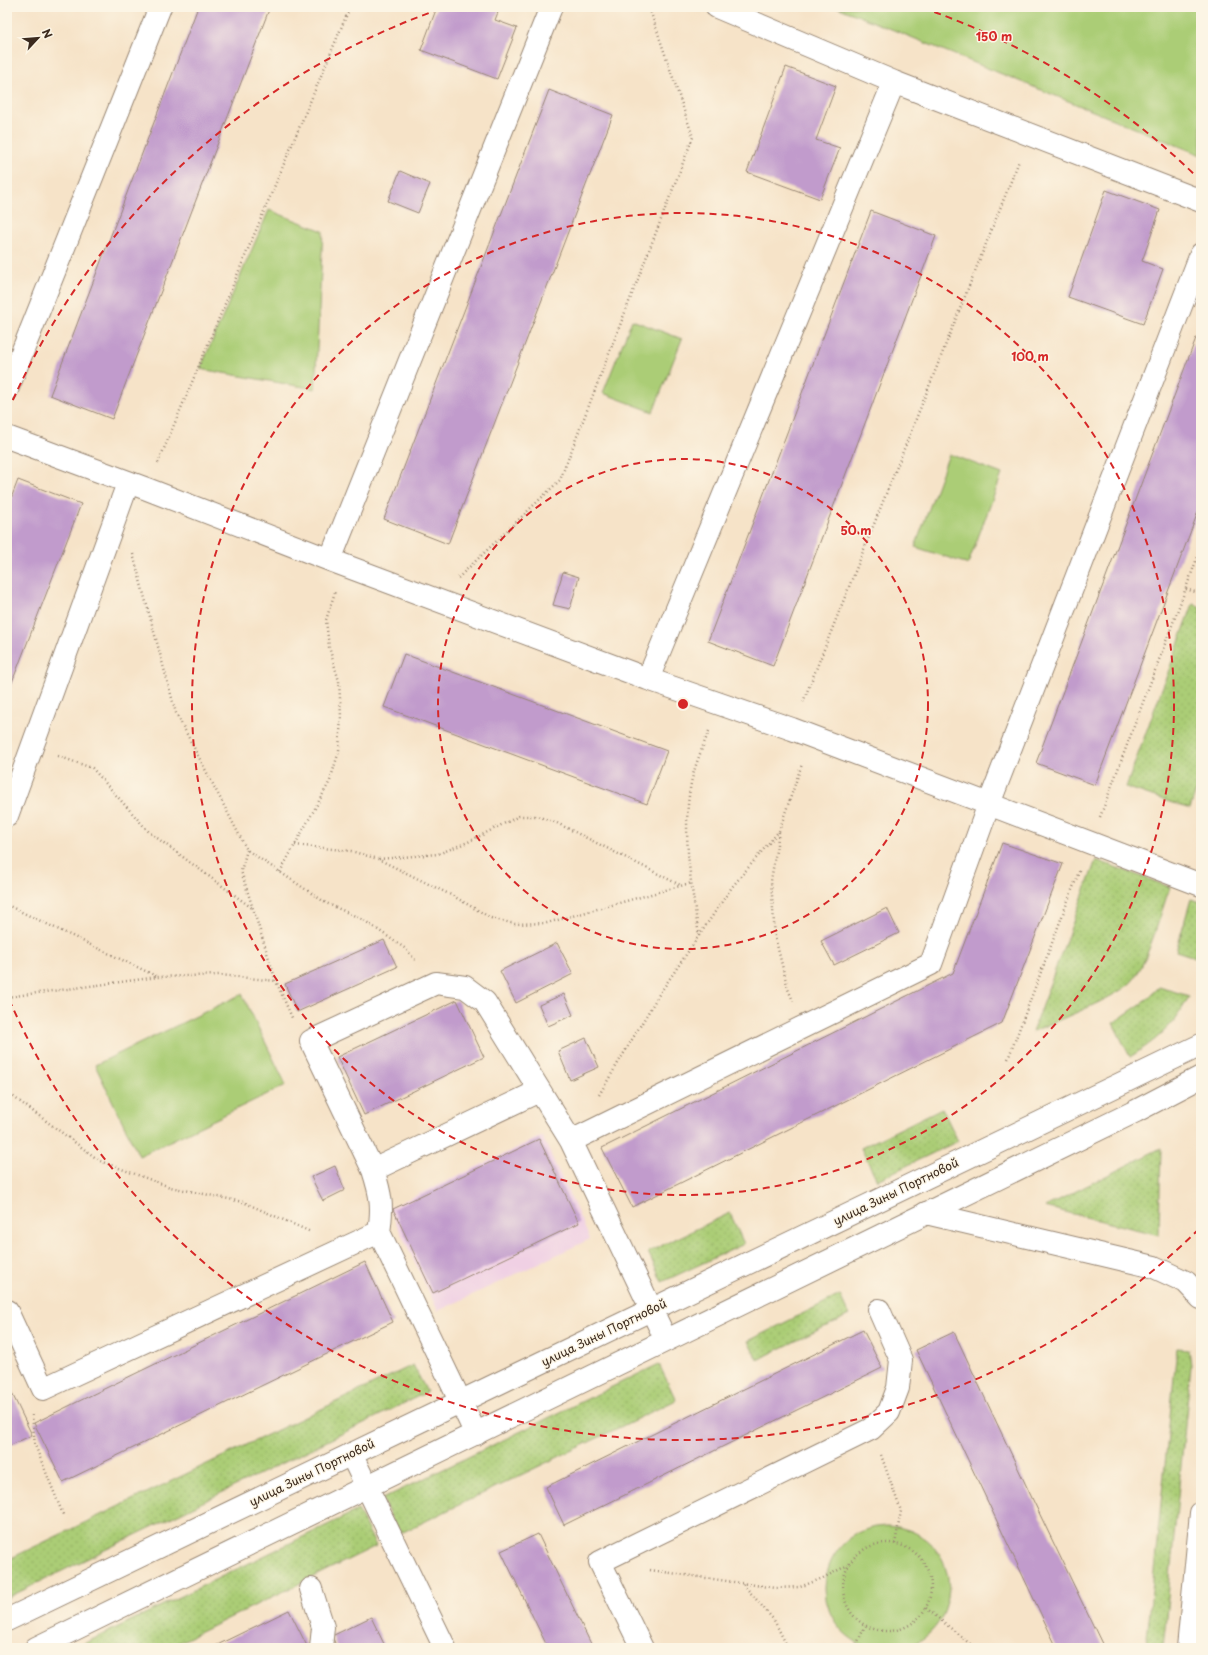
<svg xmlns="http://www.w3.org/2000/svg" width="1208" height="1655" viewBox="0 0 1208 1655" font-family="'Playpen Sans',sans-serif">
	<defs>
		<pattern id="grass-dots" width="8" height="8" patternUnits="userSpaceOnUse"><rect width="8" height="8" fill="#abcd76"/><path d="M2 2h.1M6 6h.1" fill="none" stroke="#94b066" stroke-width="1.8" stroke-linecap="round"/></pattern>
	</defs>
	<rect width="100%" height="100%" fill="#fcf5e5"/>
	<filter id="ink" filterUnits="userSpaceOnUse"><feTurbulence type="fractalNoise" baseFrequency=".025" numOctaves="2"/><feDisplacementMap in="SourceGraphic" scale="8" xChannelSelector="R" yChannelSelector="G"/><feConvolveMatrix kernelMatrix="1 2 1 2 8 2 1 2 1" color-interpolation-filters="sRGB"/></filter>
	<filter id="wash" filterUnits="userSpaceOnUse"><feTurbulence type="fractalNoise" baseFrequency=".012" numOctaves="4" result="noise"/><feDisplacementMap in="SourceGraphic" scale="16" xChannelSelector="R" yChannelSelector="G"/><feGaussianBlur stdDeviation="0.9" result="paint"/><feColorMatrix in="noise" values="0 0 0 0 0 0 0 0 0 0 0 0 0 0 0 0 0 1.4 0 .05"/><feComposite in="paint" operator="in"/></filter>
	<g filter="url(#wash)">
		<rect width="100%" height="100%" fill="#f6e3c8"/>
		<path fill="#f0d0e4" d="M 542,1136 L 590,1239 L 438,1311 L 389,1208 Z"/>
		<path fill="url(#grass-dots)" stroke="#737c4a" d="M 1193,604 L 1201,607 L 1201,775 L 1190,809 L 1126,787 Z
			M 1096,860 L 1170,887 C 1160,914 1150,956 1134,979 C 1121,997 1054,1021 1032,1032 Z
			M 1191,899 L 1201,902 L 1201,959 L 1176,951 Z
			M 1159,987 L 1189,996 C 1175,1025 1157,1040 1130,1057 L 1113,1023 L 1145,1001 Z
			M 942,1108 L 958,1141 L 877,1180 L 861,1148 Z
			M 1161,1148 L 1159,1235 L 1045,1207 Z
			M 730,1213 L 744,1244 L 662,1282 L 648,1252 Z
			M 840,1295 L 849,1315 L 757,1360 L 748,1341 Z
			M 1177,1348 L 1189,1349 L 1191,1365 L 1163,1648 L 1146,1648 Z
			M 659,1364 L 676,1400 L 399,1534 L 382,1499 Z
			M 413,1365 L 427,1392 L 7,1598 L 7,1560 Z
			M 358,1510 L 376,1546 L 168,1648 L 75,1648 Z"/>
		<path fill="#abcd76" stroke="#737c4a" d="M 837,7 L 1201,7 L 1201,155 Z
			M 269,210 L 323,231 L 315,389 L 200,369 Z
			M 632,320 L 682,339 L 653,412 L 603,393 Z
			M 949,454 L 1002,474 L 968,564 L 915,547 Z
			M 242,994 L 286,1085 L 139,1156 L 95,1065 Z
			M825 1588a62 62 0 1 1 124 0a62 62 0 1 1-124 0Z"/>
		<g id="blocks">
			<path fill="#c19bcc" d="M 198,7 L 270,7 L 112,419 L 50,395 Z
				M 437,7 L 500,7 L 495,20 L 517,28 L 497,79 L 421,50 Z
				M 786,67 L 836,86 L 816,140 L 840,148 L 820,199 L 747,172 Z
				M 549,90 L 613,115 L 448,544 L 384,519 Z
				M 400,171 L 430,184 L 418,213 L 388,201 Z
				M 1106,190 L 1160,210 L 1142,261 L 1163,269 L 1143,324 L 1068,297 Z
				M 871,211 L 936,236 L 773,666 L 708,641 Z
				M 1196,338 L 1201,340 L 1201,504 L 1095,785 L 1036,763 Z
				M 18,480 L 81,504 L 7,695 L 7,509 Z
				M 563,572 L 579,577 L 570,609 L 553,605 Z
				M 404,654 L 667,751 L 647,804 L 384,707 Z
				M 1002,843 L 1063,864 L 1002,1023 L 632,1207 L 602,1148 L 953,973 Z
				M 887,908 L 899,933 L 834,965 L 821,941 Z
				M 384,940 L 397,967 L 297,1012 L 285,984 Z
				M 557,943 L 573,974 L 516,1003 L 500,971 Z
				M 564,994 L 573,1015 L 548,1026 L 539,1005 Z
				M 457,1000 L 484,1057 L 364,1115 L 337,1057 Z
				M 586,1038 L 599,1067 L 570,1080 L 558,1051 Z
				M 539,1139 L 579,1223 L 433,1293 L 393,1209 Z
				M 335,1166 L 345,1190 L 323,1201 L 311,1177 Z
				M 365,1262 L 393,1322 L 63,1482 L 34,1423 Z
				M 863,1330 L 882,1368 L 564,1525 L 546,1487 Z
				M 954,1332 L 1032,1498 L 1104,1648 L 1057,1648 L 916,1350 Z
				M 7,1383 L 32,1435 L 7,1447 Z
				M 538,1534 L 560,1580 L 593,1648 L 548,1648 L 501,1551 Z
				M 289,1610 L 308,1648 L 211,1648 Z
				M 371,1617 L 386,1648 L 337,1648 L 332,1636 Z"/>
		</g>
	</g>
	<g filter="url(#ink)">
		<use href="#blocks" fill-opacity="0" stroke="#988673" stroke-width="1"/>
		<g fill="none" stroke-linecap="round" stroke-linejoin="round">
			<g stroke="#988673" stroke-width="24">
				<path id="minor" d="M 717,7 L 894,82 L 1201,201
					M 7,390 L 160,7
					M 7,437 L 147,489 L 330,560 L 648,679 L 792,729 L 1201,885
					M 330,560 L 551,7
					M 648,679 L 894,82
					M 7,816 L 128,483
					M 571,1141 L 666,1340
					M 373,1170 L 539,1091
					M 926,1213 L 1154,1267 L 1186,1282 L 1201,1298
					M 7,1311 L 43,1389 L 379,1232
					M 476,1434 L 379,1232 C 383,1206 381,1195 373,1170 L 311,1041 L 436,983 L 465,987 L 485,1002 L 571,1141 L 931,964 L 989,804 L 1201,254
					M 351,1454 L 445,1648
					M 311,1589 L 323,1627 L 321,1648
					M 642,1648 L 600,1562 L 871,1429 L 889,1412 L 898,1388 L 901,1360 L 879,1310
					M 1188,1648 L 1201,1513"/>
			</g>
			<g stroke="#988673" stroke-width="24">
				<path id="major" d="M 7,1620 L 1201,1045
					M 36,1648 L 1136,1111 L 1201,1077"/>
			</g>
			<path stroke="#988673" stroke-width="2.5" stroke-dasharray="1 3" stroke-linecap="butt" d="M 158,463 L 350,7
				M 133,554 L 176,713 L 247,850 L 326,903 L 362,919 L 406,949 L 416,961
				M 458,578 L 560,480 L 693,137 L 649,7
				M 1186,589 L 1201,594
				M 803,702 L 1019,161
				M 58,756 L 92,768 L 149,832 L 252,908
				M 1100,817 L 1201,548
				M 779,832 L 771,881 L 775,937 L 788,989 L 793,1001
				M 295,845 L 351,851 L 378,859 L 455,897 L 491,918 L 515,924 L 547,923 L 691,883
				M 247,850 L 241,871 L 276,981 L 293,1020
				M 379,859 L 438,854 L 468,842 L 519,816 L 537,816 L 557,823 L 682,886
				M 280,872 L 330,781 L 339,751 L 341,716 L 339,681 L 329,647 L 326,620 L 335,592
				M 7,905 L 158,977
				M 699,936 C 692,888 682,837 690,789 C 693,769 702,749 709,731
				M 7,997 L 158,977 L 220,975 L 276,981
				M 1008,1059 L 1080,869
				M 7,1092 L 100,1161 L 170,1187 L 243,1202 L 311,1232
				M 599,1095 L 658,996 L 732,887 L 779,831 L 802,764
				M 32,1415 L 35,1445 L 64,1517
				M 881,1455 L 901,1511 L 895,1544
				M843 1587a44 44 0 1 1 88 0a44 44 0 1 1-88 0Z
				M 650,1570 L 776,1588 L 800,1587 L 823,1578 L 848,1565
				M 743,1584 L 774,1620 L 788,1648
				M 926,1608 L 975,1648
				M 855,1648 L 865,1626"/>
			<use href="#minor" stroke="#fff" stroke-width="22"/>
			<use href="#major" stroke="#fff" stroke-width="22"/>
		</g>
	</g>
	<g fill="none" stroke="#d62828" stroke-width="2" stroke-dasharray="7 5">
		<circle cx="683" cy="704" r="245"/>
		<circle cx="683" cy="704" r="491"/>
		<path d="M1199 1229A736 736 0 0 1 8 997M8 411A736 736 0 0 1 443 8M923 8A736 736 0 0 1 1199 179"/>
	</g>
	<g text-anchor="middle" stroke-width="3" stroke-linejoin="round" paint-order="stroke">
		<g font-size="12" fill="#3b2a1e" stroke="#fcf5e5">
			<text transform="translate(896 1192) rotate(-26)" y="4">улица Зины Портновой</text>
			<text transform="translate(604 1333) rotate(-26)" y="4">улица Зины Портновой</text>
			<text transform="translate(312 1473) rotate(-26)" y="4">улица Зины Портновой</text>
		</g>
	</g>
	<circle cx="683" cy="704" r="6" fill="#d62828" stroke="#fcf5e5" stroke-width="2"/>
	<g font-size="12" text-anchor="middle" font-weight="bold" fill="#d62828" stroke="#fcf5e5" stroke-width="3" stroke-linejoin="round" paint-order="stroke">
		<text x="994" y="41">150 m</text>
		<text x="1030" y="361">100 m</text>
		<text x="856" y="535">50 m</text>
	</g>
	<rect width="1208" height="1655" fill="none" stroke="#fcf5e5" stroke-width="24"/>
	<g transform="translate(38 38) rotate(64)" stroke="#fcf5e5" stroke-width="3" paint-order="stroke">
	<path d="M0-3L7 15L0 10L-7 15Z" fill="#3b2a1e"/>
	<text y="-6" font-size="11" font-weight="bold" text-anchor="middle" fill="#3b2a1e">N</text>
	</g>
</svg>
